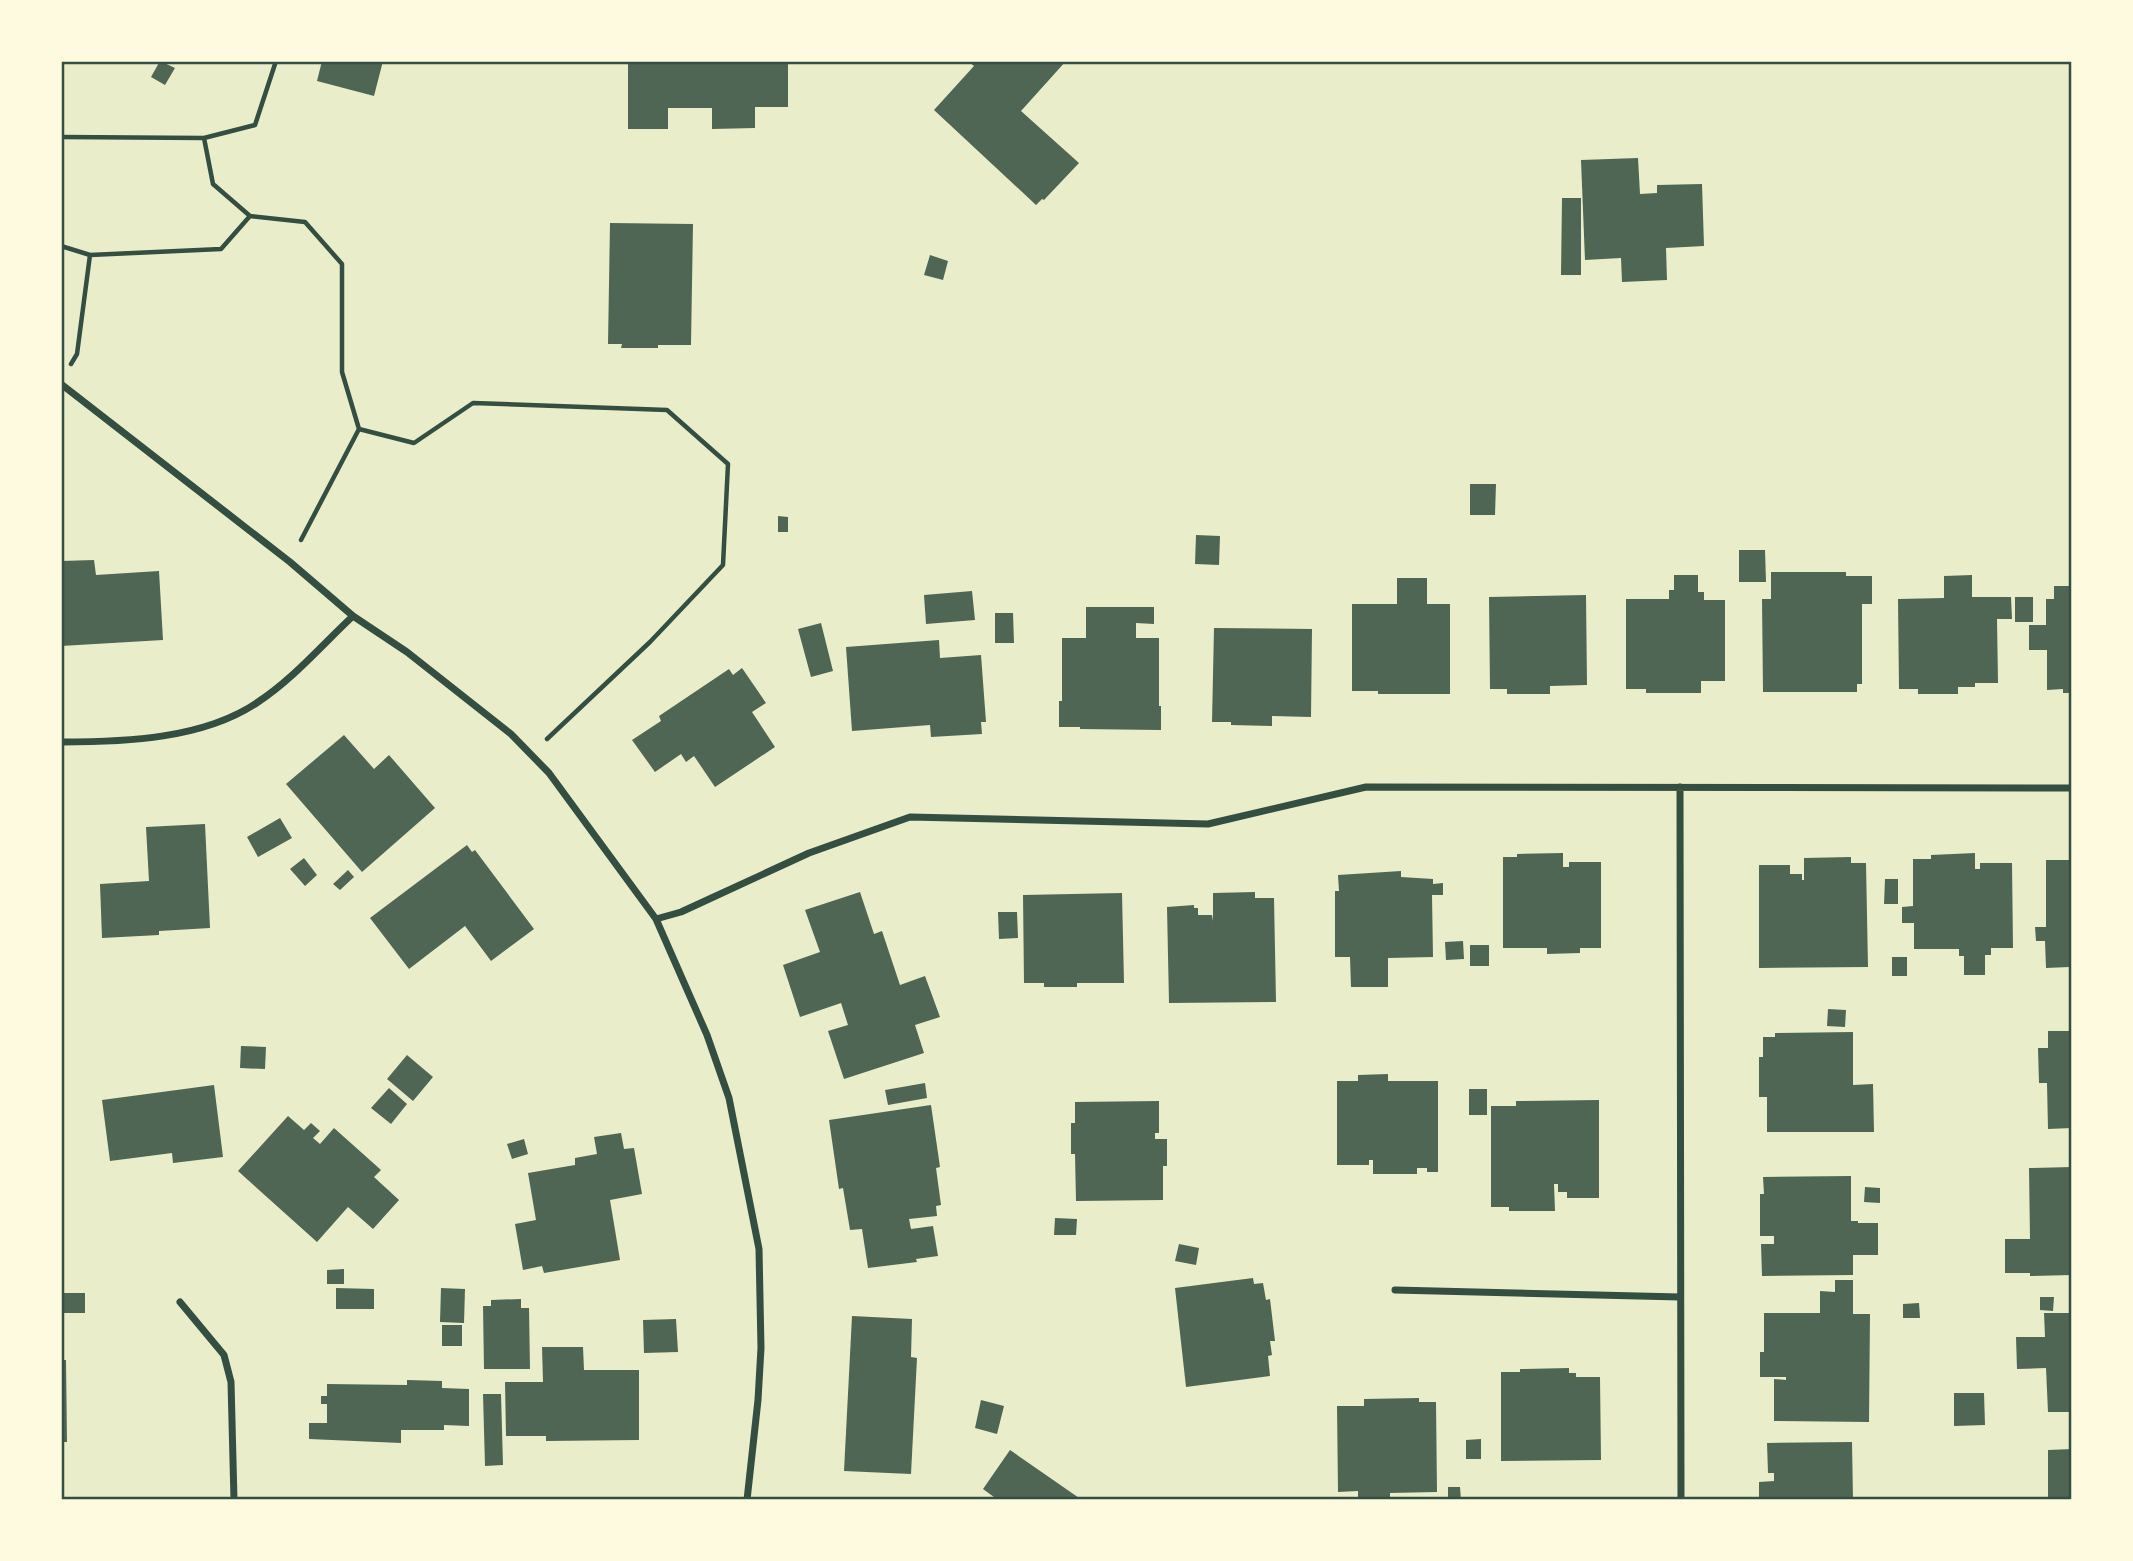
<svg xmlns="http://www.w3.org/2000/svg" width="2133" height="1561" viewBox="0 0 2133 1561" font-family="Lora,serif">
	<rect width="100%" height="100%" fill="#e9edc9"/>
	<path fill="#4f6655" d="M 160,61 L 175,68 L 165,85 L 151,77 Z
		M 322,61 L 383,61 L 374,96 L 317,81 Z
		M 628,61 L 788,61 L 788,107 L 755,107 L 755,128 L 712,129 L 712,108 L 668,108 L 668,129 L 628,129 Z
		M 968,61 L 1066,61 L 1021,111 L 1079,163 L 1044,200 L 1042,199 L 1036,205 L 934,110 L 974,66 Z
		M 1638,158 L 1640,194 L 1657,193 L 1657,185 L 1702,184 L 1704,246 L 1666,248 L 1667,280 L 1622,282 L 1621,258 L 1585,260 L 1581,160 Z
		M 1562,198 L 1581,198 L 1581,275 L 1561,275 Z
		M 610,223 L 693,224 L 691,345 L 658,345 L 658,348 L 621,348 L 622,344 L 608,344 Z
		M 930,255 L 948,261 L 943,280 L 924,275 Z
		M 1470,484 L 1496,484 L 1495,515 L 1470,515 Z
		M 778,516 L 788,517 L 788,532 L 778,532 Z
		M 1196,535 L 1220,536 L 1219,565 L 1195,564 Z
		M 1739,550 L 1765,550 L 1766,582 L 1739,582 Z
		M 94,560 L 96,575 L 159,571 L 163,640 L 61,646 L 61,561 Z
		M 1771,572 L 1846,572 L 1846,576 L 1872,576 L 1872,604 L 1862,604 L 1862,684 L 1857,684 L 1857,692 L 1763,692 L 1762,599 L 1771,599 Z
		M 1674,575 L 1698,575 L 1698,592 L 1704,592 L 1704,600 L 1725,600 L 1725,681 L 1701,681 L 1701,693 L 1646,693 L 1646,689 L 1626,689 L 1626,599 L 1669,599 L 1669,590 L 1674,590 Z
		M 1972,575 L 1972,597 L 2011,597 L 2012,619 L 1997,619 L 1998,683 L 1975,683 L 1975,687 L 1958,687 L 1958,694 L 1918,694 L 1918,689 L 1899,689 L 1898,599 L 1944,598 L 1944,576 Z
		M 1397,578 L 1427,578 L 1427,604 L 1450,604 L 1450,694 L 1378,694 L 1378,691 L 1352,691 L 1352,604 L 1397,604 Z
		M 2054,586 L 2072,586 L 2072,693 L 2063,693 L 2063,689 L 2047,690 L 2047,650 L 2029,650 L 2029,625 L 2046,625 L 2046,599 L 2054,599 Z
		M 972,591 L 975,620 L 926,624 L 924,595 Z
		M 1586,595 L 1587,685 L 1550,686 L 1550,694 L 1507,694 L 1507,689 L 1490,689 L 1489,597 Z
		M 2015,597 L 2033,597 L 2033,622 L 2015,622 Z
		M 1086,607 L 1154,607 L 1154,624 L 1136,623 L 1136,638 L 1159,638 L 1159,706 L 1161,706 L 1161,730 L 1080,729 L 1080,727 L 1059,727 L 1059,701 L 1062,701 L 1062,638 L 1086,638 Z
		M 995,613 L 1013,613 L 1014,643 L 995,643 Z
		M 821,623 L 833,671 L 811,677 L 798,629 Z
		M 1214,628 L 1312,629 L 1311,717 L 1272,716 L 1272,726 L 1231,725 L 1231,722 L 1212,722 Z
		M 939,640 L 940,658 L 981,655 L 986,722 L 981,722 L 982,734 L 931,737 L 930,725 L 852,731 L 846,647 Z
		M 742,668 L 766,703 L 752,712 L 775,747 L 715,787 L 694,756 L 686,762 L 681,754 L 655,772 L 632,740 L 661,721 L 659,716 L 729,669 L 733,675 Z
		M 344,735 L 374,769 L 389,755 L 435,808 L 362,872 L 286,784 Z
		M 280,818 L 292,838 L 258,857 L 247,837 Z
		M 205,824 L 210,928 L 159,931 L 159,935 L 102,938 L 100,884 L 149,881 L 146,827 Z
		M 467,845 L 472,852 L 475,850 L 534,929 L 491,961 L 465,926 L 409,969 L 370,918 Z
		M 1563,853 L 1563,867 L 1569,867 L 1569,862 L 1601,862 L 1601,948 L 1580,948 L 1580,953 L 1547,954 L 1547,948 L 1503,948 L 1503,857 L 1517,857 L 1517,854 Z
		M 1975,853 L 1975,869 L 1980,869 L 1980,863 L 2012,863 L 2013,948 L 1991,948 L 1991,955 L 1985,955 L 1985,975 L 1964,975 L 1964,956 L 1959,956 L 1959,949 L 1914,949 L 1914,923 L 1902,923 L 1902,907 L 1913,906 L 1913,859 L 1931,859 L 1931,855 Z
		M 1851,857 L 1851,863 L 1866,863 L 1868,967 L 1759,968 L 1759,865 L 1790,865 L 1790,874 L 1802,874 L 1802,880 L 1804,880 L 1804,858 Z
		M 304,858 L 317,875 L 305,886 L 290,869 Z
		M 2046,860 L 2072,860 L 2072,995 L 2069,995 L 2069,967 L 2046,968 L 2045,941 L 2036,941 L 2035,927 L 2046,927 Z
		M 348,870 L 354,877 L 340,890 L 333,884 Z
		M 1401,871 L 1401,877 L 1433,879 L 1433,884 L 1443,883 L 1443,895 L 1432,895 L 1433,957 L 1388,958 L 1388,987 L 1351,987 L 1350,957 L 1335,957 L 1335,891 L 1339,891 L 1338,875 Z
		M 1885,879 L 1898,879 L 1898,904 L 1884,904 Z
		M 860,892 L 874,934 L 882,931 L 900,985 L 925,976 L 940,1017 L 915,1025 L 924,1053 L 844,1079 L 828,1031 L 848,1025 L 841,1003 L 800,1017 L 783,965 L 820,952 L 805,910 Z
		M 1255,892 L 1255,898 L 1274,898 L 1276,1002 L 1169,1003 L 1167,907 L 1194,905 L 1194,908 L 1198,908 L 1198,915 L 1212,915 L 1213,921 L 1213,893 Z
		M 1122,893 L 1124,983 L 1077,983 L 1077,987 L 1044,987 L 1044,983 L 1024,983 L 1023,895 Z
		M 998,912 L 1017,912 L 1018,938 L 999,939 Z
		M 1463,941 L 1464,959 L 1446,960 L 1445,942 Z
		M 1470,945 L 1489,945 L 1489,966 L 1470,966 Z
		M 1892,957 L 1907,957 L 1907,976 L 1892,976 Z
		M 1828,1009 L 1846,1010 L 1845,1027 L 1827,1026 Z
		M 2048,1031 L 2072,1031 L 2072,1128 L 2048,1129 L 2047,1083 L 2039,1083 L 2038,1048 L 2048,1048 Z
		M 1853,1032 L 1853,1085 L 1873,1084 L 1874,1132 L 1767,1132 L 1767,1097 L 1759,1097 L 1759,1057 L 1763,1057 L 1763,1037 L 1775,1037 L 1775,1033 Z
		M 241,1046 L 266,1047 L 265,1069 L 240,1068 Z
		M 407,1055 L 433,1077 L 413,1101 L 387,1079 Z
		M 1388,1074 L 1388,1081 L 1438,1081 L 1438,1172 L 1427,1172 L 1427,1168 L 1417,1168 L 1417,1174 L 1373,1174 L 1373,1160 L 1369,1160 L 1369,1165 L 1337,1165 L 1337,1081 L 1358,1081 L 1358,1075 Z
		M 925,1083 L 927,1098 L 888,1105 L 885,1090 Z
		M 214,1085 L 223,1157 L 173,1163 L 172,1153 L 110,1161 L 102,1100 Z
		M 389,1088 L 407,1104 L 391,1124 L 371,1108 Z
		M 1469,1089 L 1487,1089 L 1487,1115 L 1469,1115 Z
		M 1599,1100 L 1599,1198 L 1567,1198 L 1567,1192 L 1558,1192 L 1558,1184 L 1554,1184 L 1555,1211 L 1509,1211 L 1509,1207 L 1491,1207 L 1491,1106 L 1516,1106 L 1516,1101 Z
		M 1159,1101 L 1159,1133 L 1155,1133 L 1155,1139 L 1167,1139 L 1167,1166 L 1163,1166 L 1163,1200 L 1076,1201 L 1075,1154 L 1071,1154 L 1071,1123 L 1075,1123 L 1075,1102 Z
		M 931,1105 L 940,1167 L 936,1168 L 941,1205 L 936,1206 L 937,1216 L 909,1219 L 911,1229 L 933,1226 L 938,1256 L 916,1259 L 917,1262 L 868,1268 L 862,1229 L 850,1230 L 843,1188 L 839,1189 L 829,1120 Z
		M 288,1116 L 304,1130 L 311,1123 L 320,1131 L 313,1138 L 320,1144 L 334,1128 L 381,1170 L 374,1177 L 399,1200 L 373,1229 L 348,1207 L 317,1242 L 238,1171 Z
		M 621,1133 L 624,1149 L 634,1148 L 642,1194 L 610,1200 L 620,1260 L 544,1273 L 542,1266 L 523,1270 L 515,1224 L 536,1220 L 528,1173 L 575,1165 L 575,1158 L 597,1154 L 594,1137 Z
		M 524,1139 L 528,1154 L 512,1159 L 507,1144 Z
		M 2072,1167 L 2072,1275 L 2030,1276 L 2030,1273 L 2005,1273 L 2005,1239 L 2030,1239 L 2029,1168 Z
		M 1851,1176 L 1851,1221 L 1858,1221 L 1858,1223 L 1878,1223 L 1878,1255 L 1853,1255 L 1853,1275 L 1762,1276 L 1761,1244 L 1774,1244 L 1774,1236 L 1760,1236 L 1760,1194 L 1764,1194 L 1763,1177 Z
		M 1865,1187 L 1880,1188 L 1880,1203 L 1864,1202 Z
		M 1055,1218 L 1077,1219 L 1076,1235 L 1054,1235 Z
		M 1179,1244 L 1199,1248 L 1196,1265 L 1175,1261 Z
		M 344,1269 L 344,1284 L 327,1284 L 327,1270 Z
		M 1253,1278 L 1254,1284 L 1263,1283 L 1266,1300 L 1270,1299 L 1275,1341 L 1270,1341 L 1272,1355 L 1268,1356 L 1270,1376 L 1186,1387 L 1175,1288 Z
		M 1835,1280 L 1853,1280 L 1853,1314 L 1870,1314 L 1869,1422 L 1774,1421 L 1774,1379 L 1786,1380 L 1786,1377 L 1760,1377 L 1760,1352 L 1764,1352 L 1764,1313 L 1820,1313 L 1820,1291 L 1835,1292 Z
		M 336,1288 L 374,1289 L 374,1309 L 336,1309 Z
		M 441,1288 L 465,1289 L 464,1323 L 440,1322 Z
		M 61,1293 L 85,1293 L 85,1313 L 61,1313 Z
		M 2040,1297 L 2054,1297 L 2053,1311 L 2040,1310 Z
		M 521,1299 L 521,1308 L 529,1308 L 530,1369 L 484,1369 L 483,1306 L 491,1306 L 491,1300 Z
		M 1919,1303 L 1920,1318 L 1903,1318 L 1903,1304 Z
		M 2044,1313 L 2072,1313 L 2072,1412 L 2048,1412 L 2046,1368 L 2017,1369 L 2016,1337 L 2045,1337 Z
		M 852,1316 L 912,1319 L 911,1357 L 917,1358 L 911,1474 L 844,1471 Z
		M 676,1319 L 678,1352 L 644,1353 L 643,1320 Z
		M 442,1325 L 462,1325 L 462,1346 L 442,1346 Z
		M 542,1347 L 583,1347 L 584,1370 L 639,1370 L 639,1440 L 546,1441 L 546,1436 L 506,1436 L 505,1382 L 543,1382 Z
		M 61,1360 L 66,1360 L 67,1442 L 61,1442 Z
		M 1569,1368 L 1569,1373 L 1576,1373 L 1576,1377 L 1600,1377 L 1601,1460 L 1501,1461 L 1501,1372 L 1520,1372 L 1520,1369 Z
		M 407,1380 L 442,1381 L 442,1388 L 469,1389 L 469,1426 L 444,1425 L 444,1430 L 401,1430 L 401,1443 L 309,1439 L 309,1423 L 327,1423 L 327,1404 L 321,1404 L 321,1396 L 327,1396 L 327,1384 L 407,1385 Z
		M 1954,1393 L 1984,1393 L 1985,1425 L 1954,1426 Z
		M 483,1394 L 501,1394 L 503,1465 L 485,1466 Z
		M 1419,1398 L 1419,1402 L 1436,1402 L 1437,1492 L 1390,1493 L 1390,1497 L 1358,1497 L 1358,1491 L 1338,1492 L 1337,1406 L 1364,1406 L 1364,1399 Z
		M 981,1400 L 1004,1406 L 997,1434 L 975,1428 Z
		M 1481,1439 L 1481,1459 L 1466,1459 L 1466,1440 Z
		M 1852,1442 L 1853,1500 L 1759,1500 L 1759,1482 L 1774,1481 L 1774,1473 L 1768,1473 L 1767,1443 Z
		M 2072,1449 L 2072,1500 L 2048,1500 L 2048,1450 Z
		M 1010,1450 L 1082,1500 L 998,1500 L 983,1489 Z
		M 1448,1487 L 1460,1487 L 1461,1500 L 1448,1500 Z"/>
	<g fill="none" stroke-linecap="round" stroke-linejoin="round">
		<path stroke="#344e41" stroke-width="4.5" d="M 61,137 L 204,138 L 255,125 L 276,61
			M 204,138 L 213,184 L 250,216 L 305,222 L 342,264 L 342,372 L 359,429 L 301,540
			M 61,246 L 90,255 L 77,354 L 71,364
			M 90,255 L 221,249 L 250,216
			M 359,429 L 414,443 L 473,403 L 667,410 L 728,464 L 723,565 L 650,642 L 547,739"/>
		<path stroke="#344e41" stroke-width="7" d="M 61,384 L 290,562 L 353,616 L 407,652 L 511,734 L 549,773 L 656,919 L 707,1035 L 729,1098 L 759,1249 L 761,1348 L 758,1400 L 747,1500
			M 61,742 C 125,742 204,739 258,702 C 293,679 322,645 353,616
			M 1680,787 L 1681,1500
			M 656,919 L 681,912 L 809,853 L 910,817 L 1208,824 L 1366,787 L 2072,788
			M 1395,1290 L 1680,1297
			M 180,1302 L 224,1355 L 231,1382 L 234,1500"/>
	</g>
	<rect width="2133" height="1561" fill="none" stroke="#fefae0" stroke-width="126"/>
	<rect x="63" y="63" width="2007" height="1435" fill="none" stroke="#344e41" stroke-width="2.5"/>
</svg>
